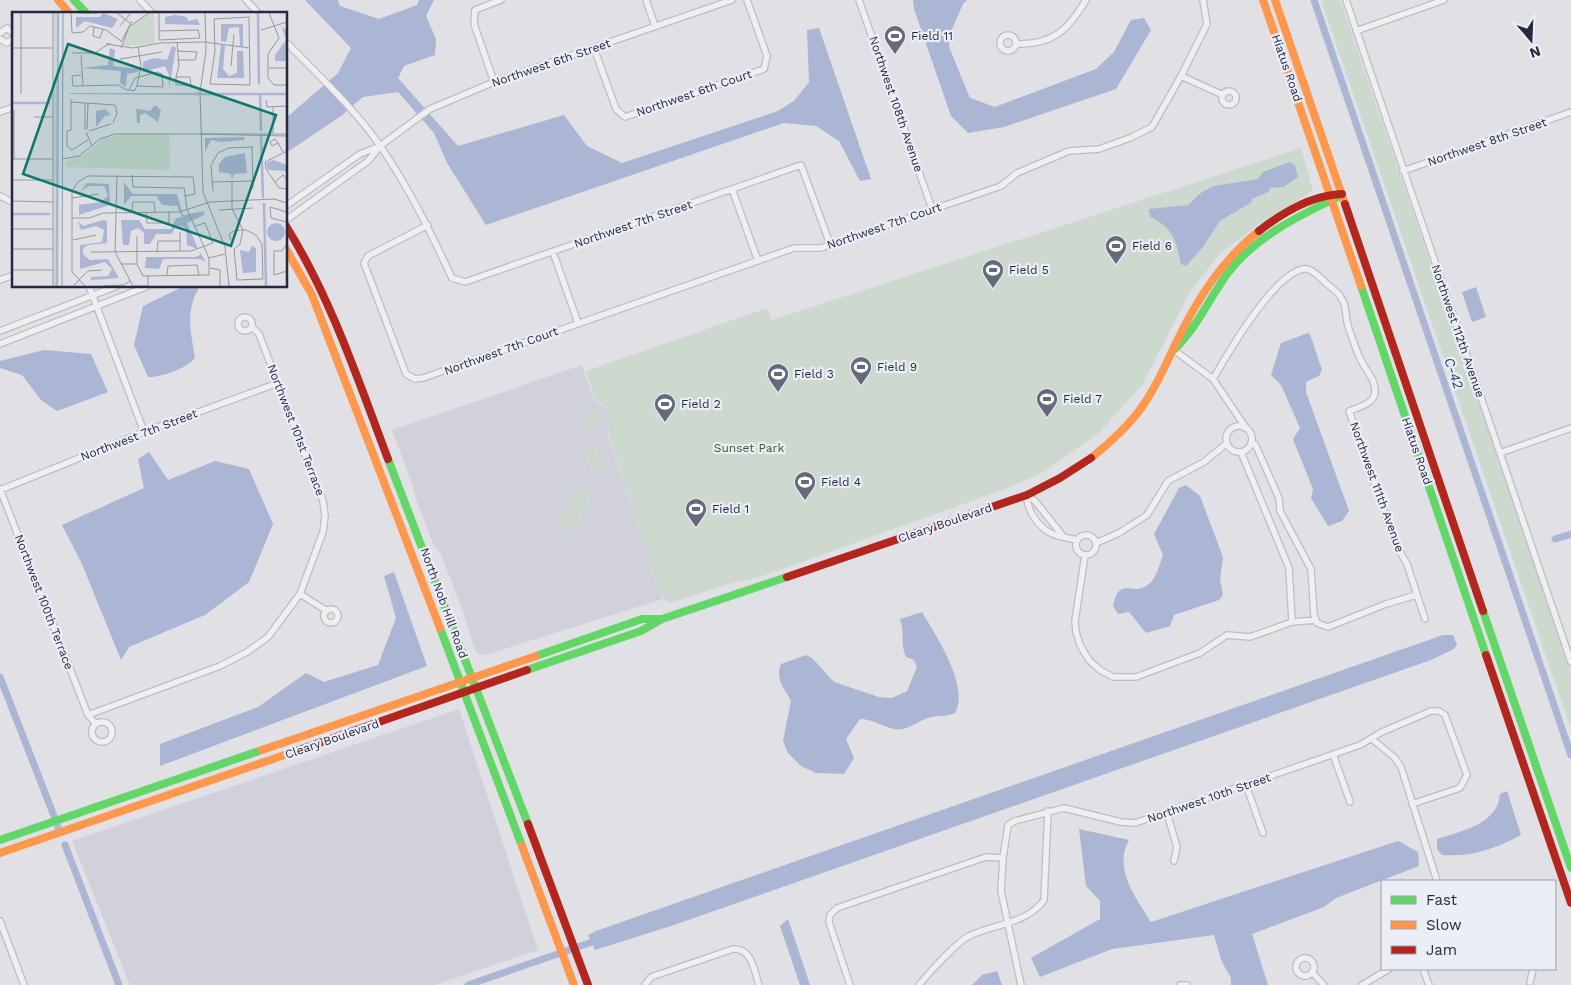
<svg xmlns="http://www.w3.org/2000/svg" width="1571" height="985" viewBox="0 0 1571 985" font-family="'Work Sans',sans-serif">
	<rect width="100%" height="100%" fill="#e0e0e5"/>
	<path fill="#d0d1db" d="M 582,365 L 594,400 L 605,407 L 609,415 L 608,437 L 660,595 L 663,599 L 485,655 L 479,654 L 475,650 L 463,611 L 441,554 L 435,548 L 418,505 L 411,481 L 392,430 Z
		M 459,709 L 538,950 L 434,985 L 130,985 L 72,841 Z"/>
	<path fill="#cdd9cf" d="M 1321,0 L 1340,0 L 1571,671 L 1571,729 Z
		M 1301,148 L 1313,191 L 1258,225 L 1220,254 L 1191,290 L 1142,385 L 1100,432 L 1045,471 L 1008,488 L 760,577 L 732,583 L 673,602 L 668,602 L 660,595 L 609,437 C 606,422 615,407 595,400 L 586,371 L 767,308 L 772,320 Z
		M584 419a8 8 0 1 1 16 0a8 8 0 1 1-16 0Z
		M 594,443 L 604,468 L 591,473 L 582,448 Z
		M 586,485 L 591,498 L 590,504 L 584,510 L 577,530 L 572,532 L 567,530 L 564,524 L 556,521 L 560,512 L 568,516 L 574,504 L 565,499 L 569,491 Z"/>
	<path fill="#abb5d4" d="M 305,0 L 338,0 L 340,6 L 379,19 L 417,5 L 419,0 L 434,0 L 426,16 L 436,39 L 435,55 L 404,66 L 398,78 L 458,146 L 564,115 L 587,146 L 622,163 L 778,111 L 794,101 L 809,82 L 807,30 L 819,28 L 871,179 L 860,181 L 839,141 L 816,126 L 784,123 L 486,225 L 447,163 L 434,133 L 398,92 L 363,97 L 341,116 L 286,153 L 286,118 L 338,73 L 351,48 Z
		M 913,0 L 967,0 L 963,4 L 950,34 L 949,47 L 970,98 L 995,107 L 1096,69 L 1114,52 L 1131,20 L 1144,18 L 1151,30 L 1116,89 L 1004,127 L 968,133 L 951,116 L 914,9 Z
		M 1290,162 L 1295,165 L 1298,177 L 1283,187 L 1270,188 L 1268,192 L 1252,199 L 1252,202 L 1220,221 L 1203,247 L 1186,266 L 1181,264 C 1176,241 1174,228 1150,217 L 1149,209 L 1188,205 L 1202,192 L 1214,186 L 1258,179 L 1263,172 Z
		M 184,286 L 198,286 L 199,288 C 185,311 191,333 195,358 C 186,369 162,377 148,377 L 134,345 L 143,306 Z
		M 1476,287 L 1486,317 L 1472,322 L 1462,292 Z
		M 1308,333 L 1310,334 L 1322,370 L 1319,376 L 1306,382 L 1306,392 L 1349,511 L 1342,521 L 1328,526 L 1311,498 L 1313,489 L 1293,439 L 1300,428 L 1281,385 L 1271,375 L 1281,343 Z
		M 44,350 L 91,354 L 108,392 L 57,411 L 41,400 L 22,375 L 0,368 L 0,361 Z
		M 149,452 L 168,480 L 215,461 L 249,469 L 273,524 L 249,582 L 205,615 L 129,647 L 121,660 L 82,564 L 62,525 L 144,488 L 138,459 Z
		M 1186,485 L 1200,496 L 1223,557 L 1220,580 L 1223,595 L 1219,600 L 1174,615 L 1170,626 L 1146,633 L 1129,612 L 1118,614 L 1113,606 C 1120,574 1133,598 1149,584 C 1156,579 1160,563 1163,555 L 1154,534 L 1179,488 Z
		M 394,572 L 427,666 L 160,766 L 160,744 L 258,707 L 306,673 L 324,682 L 378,665 L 396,618 L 384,576 Z
		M 922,612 C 936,636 970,686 955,713 C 947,717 940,715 932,717 C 919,719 908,732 894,729 C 882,726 872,719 860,719 L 846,739 L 854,758 L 844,774 L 816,773 L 801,766 L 788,753 L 783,741 L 791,701 C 784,688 775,679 781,664 L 806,655 L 812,658 L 834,682 L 879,697 L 892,698 L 907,691 L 917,667 L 914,660 L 906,657 C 900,644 905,632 900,619 Z
		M 1443,635 L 1453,635 L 1457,645 L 1454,649 L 1431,660 L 674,925 L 595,950 L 588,935 L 596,931 Z
		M 1507,791 L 1521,835 C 1495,849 1471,857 1442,855 L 1437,849 L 1437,839 C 1462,831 1498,824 1500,794 Z
		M 1079,829 L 1129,840 C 1113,868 1136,898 1151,922 L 1398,841 L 1418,852 L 1419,866 L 1336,898 L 1324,907 L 1252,934 L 1268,985 L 1231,985 L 1231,978 L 1221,960 L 1214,935 L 1112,949 L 1040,977 L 1031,958 L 1100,919 L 1100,901 L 1086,886 Z
		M 788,919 L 810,985 L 800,985 L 780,926 Z
		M 997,971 L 1002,985 L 972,985 L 982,975 Z"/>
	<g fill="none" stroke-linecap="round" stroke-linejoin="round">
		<path stroke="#abb5d4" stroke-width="7" d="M 1314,0 L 1571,755
			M 1555,539 L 1571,534
			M 0,677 L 54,816
			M 58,827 L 58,828
			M 65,845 L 119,985
			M 468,985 L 598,940"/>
		<g stroke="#bdbdc3" stroke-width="8">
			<path id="street" d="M 140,0 L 153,14
				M 246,0 L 259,14
				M 646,0 L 655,26
				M 859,0 L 932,209
				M 1346,0 L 1571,662
				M 1356,31 L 1444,0
				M 0,33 L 7,28 L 14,34
				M1000 43a8 8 0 1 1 16 0a8 8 0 1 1-16 0Z
				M 0,39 L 7,43 L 14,38
				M 286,42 C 318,75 355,109 381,147 C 409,188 431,233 452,278 L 465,282 L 801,165 L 830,244
				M 1016,44 C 1053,45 1068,30 1086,0
				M 594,48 L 616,109 L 625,117 L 764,69 L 767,56 L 747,0
				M 1181,76 L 1223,95
				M 494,82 L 474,24 L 475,10 L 501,0
				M1222 98a7 7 0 1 1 14 0a7 7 0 1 1-14 0Z
				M 0,112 L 14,107
				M 1403,171 L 1571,112
				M 732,189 L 758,261
				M 0,196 L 14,203
				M 286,206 L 360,154 L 378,147
				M 286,220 L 368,161 L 380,146 L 430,109 L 494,82 L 732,0
				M 428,225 L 368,256 L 364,263 L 406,374 L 415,379 L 423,378 L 794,248 L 821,248 L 1001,186 L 1017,173 L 1069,151 L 1099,149 L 1130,138 L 1152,127 L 1181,76 L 1207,24 L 1203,0
				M 553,252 L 578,323
				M 0,280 L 14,275
				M 89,286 L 144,432
				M238 324a7 7 0 1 1 14 0a7 7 0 1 1-14 0Z
				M 0,331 L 117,286
				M 0,344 L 148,286
				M 1174,350 L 1213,379 L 1246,428
				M 1213,379 C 1228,353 1272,276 1303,269 C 1311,267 1319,277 1325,282 C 1331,288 1339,292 1343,301 C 1347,308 1345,317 1348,326 C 1352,337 1355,348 1360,358 C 1364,369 1376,379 1375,392 C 1374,404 1359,407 1349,411 L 1396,545 L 1407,564 L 1425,619
				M1226 439a13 13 0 1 1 26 0a13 13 0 1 1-26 0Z
				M 1252,442 L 1256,446 L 1279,498 L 1280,511 L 1311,569 L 1314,615 L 1317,623 L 1328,627 L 1386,604 L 1416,595
				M 1241,452 L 1289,568 L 1292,622
				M 1500,453 L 1571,428
				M 0,489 L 88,715 L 96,724
				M 0,490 L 144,432 L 278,383
				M 1027,495 C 1026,509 1039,529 1053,534 C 1060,537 1069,538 1077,540
				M 1027,495 L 1035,501 L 1063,536
				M1076 545a10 10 0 1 1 20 0a10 10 0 1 1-20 0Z
				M 1096,543 L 1119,533 L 1147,515 L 1168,481 L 1204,462 L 1226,444
				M 1085,555 L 1075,621 L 1076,632 L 1080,645 L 1089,660 L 1100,670 L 1113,677 L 1136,677 L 1200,653 L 1227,635 L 1250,637 L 1292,622 L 1316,620
				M 300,594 L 327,611
				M324 616a7 7 0 1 1 14 0a7 7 0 1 1-14 0Z
				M 88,715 L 220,666 L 247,652 L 268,637 L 300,594 L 323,532 L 325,516 L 323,501 L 259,334 L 252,327
				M92 732a10 10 0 1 1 20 0a10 10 0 1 1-20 0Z
				M 1372,739 L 1395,758 L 1401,767 L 1437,881
				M 1333,754 L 1350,802
				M 1246,785 L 1263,833
				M 1167,813 L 1177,847 L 1174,861
				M 1003,858 L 1001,891 L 1021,985
				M 0,921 L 24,985
				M1296 967a9 9 0 1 1 18 0a9 9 0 1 1-18 0Z
				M 1423,969 L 1429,985
				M 1312,972 L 1324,985
				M 1530,982 L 1533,969
				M 645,985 L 651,977 L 733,949 C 752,948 754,970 759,985
				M 850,985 L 829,922 L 830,915 L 837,908 L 986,857 L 1003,858 L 1008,825 L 1015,821 L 1064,808 L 1121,822 L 1135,823 L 1360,745 L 1382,732 L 1431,711 L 1439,711 L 1445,715 L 1467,775 L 1460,788 L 1412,804
				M 919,985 C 928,974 957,942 969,936 C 994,924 1027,924 1044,900 L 1048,811
				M 1180,985 L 1187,985
				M 1362,985 L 1389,969"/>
		</g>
		<use href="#street" stroke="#efeff2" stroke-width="5.5"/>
		<path stroke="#63d668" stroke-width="8" d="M 74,0 L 87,14
			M 1361,286 L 1486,655
			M 1175,349 C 1197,327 1209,299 1227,274 C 1254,238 1296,217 1336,198
			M 388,459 L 528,824
			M 1483,611 L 1571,868
			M 440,628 L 522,846
			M 536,656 L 642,619 L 660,619
			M 527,670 L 641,631 L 662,619 L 787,577
			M 0,840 L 262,750"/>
		<path stroke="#ff974d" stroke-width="8" d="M 58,0 L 70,14
			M 1263,0 L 1361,286
			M 1275,0 L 1345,204
			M 286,249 L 312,295 L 440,628
			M 1091,458 C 1111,442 1130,425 1144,404 C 1157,385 1166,364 1176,343 C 1196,301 1221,261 1259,231
			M 262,750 L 536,656
			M 522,846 L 574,985
			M 0,853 L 296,751"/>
		<path stroke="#b3261e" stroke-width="8" d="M 1345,204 L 1483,611
			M 286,226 C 331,298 358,380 388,459
			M 1259,231 C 1282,213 1311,195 1342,194
			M 787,577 L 1027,495 L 1060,478 L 1091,458
			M 1486,655 L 1571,903
			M 296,751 L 527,670
			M 528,824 L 588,985"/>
	</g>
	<defs>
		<g id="stadium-pin" transform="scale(1.125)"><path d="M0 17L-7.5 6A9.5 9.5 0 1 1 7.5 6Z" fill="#66697a" stroke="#eceef6"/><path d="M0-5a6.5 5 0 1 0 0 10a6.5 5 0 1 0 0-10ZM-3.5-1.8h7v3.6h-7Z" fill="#fff"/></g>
	</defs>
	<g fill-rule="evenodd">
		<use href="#stadium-pin" x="895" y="36"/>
		<use href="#stadium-pin" x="1116" y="246"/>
		<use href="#stadium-pin" x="993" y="270"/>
		<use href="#stadium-pin" x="861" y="367"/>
		<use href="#stadium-pin" x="778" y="374"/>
		<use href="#stadium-pin" x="1047" y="399"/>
		<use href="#stadium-pin" x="665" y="404"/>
		<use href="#stadium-pin" x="805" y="482"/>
		<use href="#stadium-pin" x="696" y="509"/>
	</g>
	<g text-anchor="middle" stroke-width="4.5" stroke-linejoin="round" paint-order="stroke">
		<g font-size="12" fill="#252940" stroke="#eceef6" text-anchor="start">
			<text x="911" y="40">Field 11</text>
			<text x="1132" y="250">Field 6</text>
			<text x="1009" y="274">Field 5</text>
			<text x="877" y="371">Field 9</text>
			<text x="794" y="378">Field 3</text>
			<text x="1063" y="403">Field 7</text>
			<text x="681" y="408">Field 2</text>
			<text x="821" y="486">Field 4</text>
			<text x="712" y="513">Field 1</text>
		</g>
		<g font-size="12" fill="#252940" stroke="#eceef6">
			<text transform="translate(551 63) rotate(-19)" y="4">Northwest 6th Street</text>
			<text transform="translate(1287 68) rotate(71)" y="4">Hiatus Road</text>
			<text transform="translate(694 93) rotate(-19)" y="4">Northwest 6th Court</text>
			<text transform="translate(896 104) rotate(71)" y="4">Northwest 108th Avenue</text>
			<text transform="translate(1487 142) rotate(-19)" y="4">Northwest 8th Street</text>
			<text transform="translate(633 224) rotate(-19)" y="4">Northwest 7th Street</text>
			<text transform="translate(884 226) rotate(-19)" y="4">Northwest 7th Court</text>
			<text transform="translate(1458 331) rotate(71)" y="4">Northwest 112th Avenue</text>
			<text transform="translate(501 351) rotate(-20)" y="4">Northwest 7th Court</text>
			<text transform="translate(296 430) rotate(69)" y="4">Northwest 101st Terrace</text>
			<text transform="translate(139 435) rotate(-21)" y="4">Northwest 7th Street</text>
			<text transform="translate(1417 451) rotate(71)" y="4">Hiatus Road</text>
			<text transform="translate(1377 487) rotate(70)" y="4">Northwest 111th Avenue</text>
			<text transform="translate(945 523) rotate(-19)" y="4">Cleary Boulevard</text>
			<text transform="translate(44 602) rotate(69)" y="4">Northwest 100th Terrace</text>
			<text transform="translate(444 603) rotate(70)" y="4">North Nob Hill Road</text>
			<text transform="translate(332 739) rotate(-19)" y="4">Cleary Boulevard</text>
			<text transform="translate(1209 798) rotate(-19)" y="4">Northwest 10th Street</text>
		</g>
		<g font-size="12" fill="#315d32" stroke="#eceef6">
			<text x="749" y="452">Sunset Park</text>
		</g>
		<g font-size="14" font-style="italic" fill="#2c3e77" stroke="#eceef6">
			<text transform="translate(1454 373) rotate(71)" y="5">C-42</text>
		</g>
	</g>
	<g transform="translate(12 12)">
		<rect width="275" height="275" fill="#e0e0e5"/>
		<path d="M 42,1 L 44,1 L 44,274 L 42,274 ZM 137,1 L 142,1 L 143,31 L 111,35 L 113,22 L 123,10 ZM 157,123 L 158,158 L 54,155 L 54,149 L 69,144 L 93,126 L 108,123 Z" fill="#cdd9cf"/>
		<path d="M 91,1 L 106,7 L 100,16 L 73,9 L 64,16 L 64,5 L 88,5 ZM 163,3 L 175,5 L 176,9 L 185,7 L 188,13 L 153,12 L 153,5 ZM 209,12 L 231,12 L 231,34 L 228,34 L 227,15 L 217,16 L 214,30 L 209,29 ZM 270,15 L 275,18 L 275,49 L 263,49 L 263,43 L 274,28 ZM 209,33 L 213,34 L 211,57 L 217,64 L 225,61 L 225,39 L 231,39 L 232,66 L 205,66 ZM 160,34 L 164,36 L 157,76 L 157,63 L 153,54 L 131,60 L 131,50 L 142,46 L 155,48 ZM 98,36 L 103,38 L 101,54 L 126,57 L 126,60 L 115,62 L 114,75 L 108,71 L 109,59 L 70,56 L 96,53 ZM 184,81 L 183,83 L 56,82 L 60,81 ZM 143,93 L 149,98 L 146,110 L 133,101 L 128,103 L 128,111 L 125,111 L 124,97 L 138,99 ZM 93,97 L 99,103 L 93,104 L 84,115 L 84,99 ZM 233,125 L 232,128 L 209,130 L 199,128 L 193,140 L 193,126 ZM 233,141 L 235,161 L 222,162 L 220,167 L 219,162 L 207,160 L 207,152 L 213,145 ZM 261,148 L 275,153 L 275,159 L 256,158 L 254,151 ZM 112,170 L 121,182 L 165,182 L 171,203 L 192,199 L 192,203 L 175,211 L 186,237 L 175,233 L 174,217 L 170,214 L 164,214 L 160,222 L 144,222 L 138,232 L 132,232 L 132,221 L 126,216 L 119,219 L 117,233 L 111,233 L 109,208 L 127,208 L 133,217 L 159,217 L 164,206 L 170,205 L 165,194 L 150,193 L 144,184 L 119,184 L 112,193 ZM 75,171 L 97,172 L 98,193 L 67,203 L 67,193 L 89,190 L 96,184 L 92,174 L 77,174 L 69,179 ZM 91,208 L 95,209 L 95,231 L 76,233 L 71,236 L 71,242 L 78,248 L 96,247 L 107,266 L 79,268 L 79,265 L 96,264 L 100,257 L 93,250 L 68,257 L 68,233 L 90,230 L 92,218 L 84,214 L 69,218 L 66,209 L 71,214 ZM255 220a9 9 0 1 1 18 0a9 9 0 1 1-18 0ZM 240,234 L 244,236 L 244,260 L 231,261 L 228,238 L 237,240 ZM 187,239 L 194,250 L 188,247 L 151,247 L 147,257 L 133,256 L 134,245 L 184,245 L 188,243 Z" fill="#abb5d4"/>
		<path fill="none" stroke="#abb5d4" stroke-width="2.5" d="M 246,1 L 247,72M 181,82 L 275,82M 248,82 L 249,119M 0,91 L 38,91M 249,123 L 251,186M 252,191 L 254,274M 0,202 L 38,202M 45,274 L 46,1"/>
		<path fill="none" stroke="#9597a3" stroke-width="1" d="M 59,1 L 60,21 L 71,20 L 78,14 L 94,18 L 109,29M 67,1 L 85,1M 105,1 L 118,11M 147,1 L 147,28 L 148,28 L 188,26 L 186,18 L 147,19M 193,1 L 194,39 L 188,80 L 191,180 L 213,235 L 217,274M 257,1 L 267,26 L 256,42 L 256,66 L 262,73 L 275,73M 237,5 L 238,73 L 198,72 L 203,39 L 202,7 ZM 108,14 L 119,1M 82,15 L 81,24 L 88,26 L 91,17M 249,18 L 275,10M 109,30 L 120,9M 99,32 L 94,32 L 121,36 L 148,31 L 192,30 L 238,36M 0,36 L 41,36M 109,36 L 117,15 L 137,1M 60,41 L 83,41 L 95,33M 69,43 L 71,73M 108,47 L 150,40M 165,48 L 183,48 L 185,40 L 165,39M 219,54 L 222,22M 257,56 L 275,56M 69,63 L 60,64 L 61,74 L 106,73 L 115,78 L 117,78 L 122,79 L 125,74 L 151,75 L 150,62 L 146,60 L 123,66 L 117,78M 164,65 L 178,65 L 179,73 L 164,73 L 164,65 L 167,54 L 165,30M 125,74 L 129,53 L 126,35M 9,82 L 9,1M 0,84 L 1,1M 59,87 L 59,118 L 55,119 L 55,134 L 60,138 L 76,128M 254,88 L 255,95 L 275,94M 59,90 L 73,91 L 73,118M 73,91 L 103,93 L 105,101 L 101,111M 261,95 L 261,121M 22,105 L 41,105M 75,117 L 76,92M 77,119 L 99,112M 74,120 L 80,134M 189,122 L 275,124M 266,131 L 260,134 L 258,130 L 263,127 L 266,131 L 271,140M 240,134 L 241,177M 275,139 L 253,150 L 254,157 L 267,176 L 275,177M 0,147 L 41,147M 2,147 L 2,98M 50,147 L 67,144 L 88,127 L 103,122 L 275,122M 105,163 L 103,240 L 121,274M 120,163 L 121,175 L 172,176 L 175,197 L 197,246 L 197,263 L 131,264 L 125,252 L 125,224M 0,168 L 41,168M 200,170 L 241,169M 263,170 L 271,163 L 275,168M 201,179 L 199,153 L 206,141 L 216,136 L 240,135M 60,186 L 87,182M 0,189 L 41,190M 207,198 L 241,196M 120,200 L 121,190 L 142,190 L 143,200M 134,200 L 135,211 L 157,211 L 157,200M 275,200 L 258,195 L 259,206 L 275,210M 60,206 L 77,206 L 91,201 L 167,200 L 198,190 L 262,187 L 275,191M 0,217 L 41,217M 168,220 L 168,239M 61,228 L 84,223M 219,228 L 217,222 L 222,219 L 229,218 L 234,218 L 244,223 L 250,232 L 251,267 L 225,268 L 222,237 L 228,232 L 231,218 L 220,197 L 220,170M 275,232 L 270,239 L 262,239 L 262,263 L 275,259M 0,237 L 41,237M 79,240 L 179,239 L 201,231 L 193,211 L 183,214M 145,240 L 146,229 L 168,229M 197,246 L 213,242M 109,252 L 125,252M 198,256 L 208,258 L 208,274M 0,258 L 41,258M 155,263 L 156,254 L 185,253 L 187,264M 62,273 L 76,259 L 90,258M 41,274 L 41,1M 50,274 L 51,1M 73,274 L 60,260 L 60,179 L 66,170 L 76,164 L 181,165 L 183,182 L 173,184M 91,274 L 112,273 L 118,269M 121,274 L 136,274 L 136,264"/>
		<path fill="#0f766e" fill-opacity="0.15" stroke="#0f766e" stroke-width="2.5" d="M 56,32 L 264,103 L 219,234 L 11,162 Z"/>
		<rect width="275" height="275" fill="none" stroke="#252940" stroke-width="2.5"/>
	</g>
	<rect x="1381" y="880" width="175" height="90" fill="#eceef6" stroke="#9c9fad"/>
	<rect x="1391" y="896" width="25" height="8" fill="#63d668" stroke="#9c9fad"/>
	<text x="1426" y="905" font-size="15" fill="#252940">Fast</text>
	<rect x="1391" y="921" width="25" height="8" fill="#ff974d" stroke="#9c9fad"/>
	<text x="1426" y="930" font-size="15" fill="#252940">Slow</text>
	<rect x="1391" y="946" width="25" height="8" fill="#b3261e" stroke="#9c9fad"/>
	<text x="1426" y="955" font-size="15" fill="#252940">Jam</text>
	<g transform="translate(1531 40) rotate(161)" stroke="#eceef6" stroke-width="4" paint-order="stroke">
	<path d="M0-4L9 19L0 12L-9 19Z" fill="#252940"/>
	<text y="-8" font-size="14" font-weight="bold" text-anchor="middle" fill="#252940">N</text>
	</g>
</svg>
